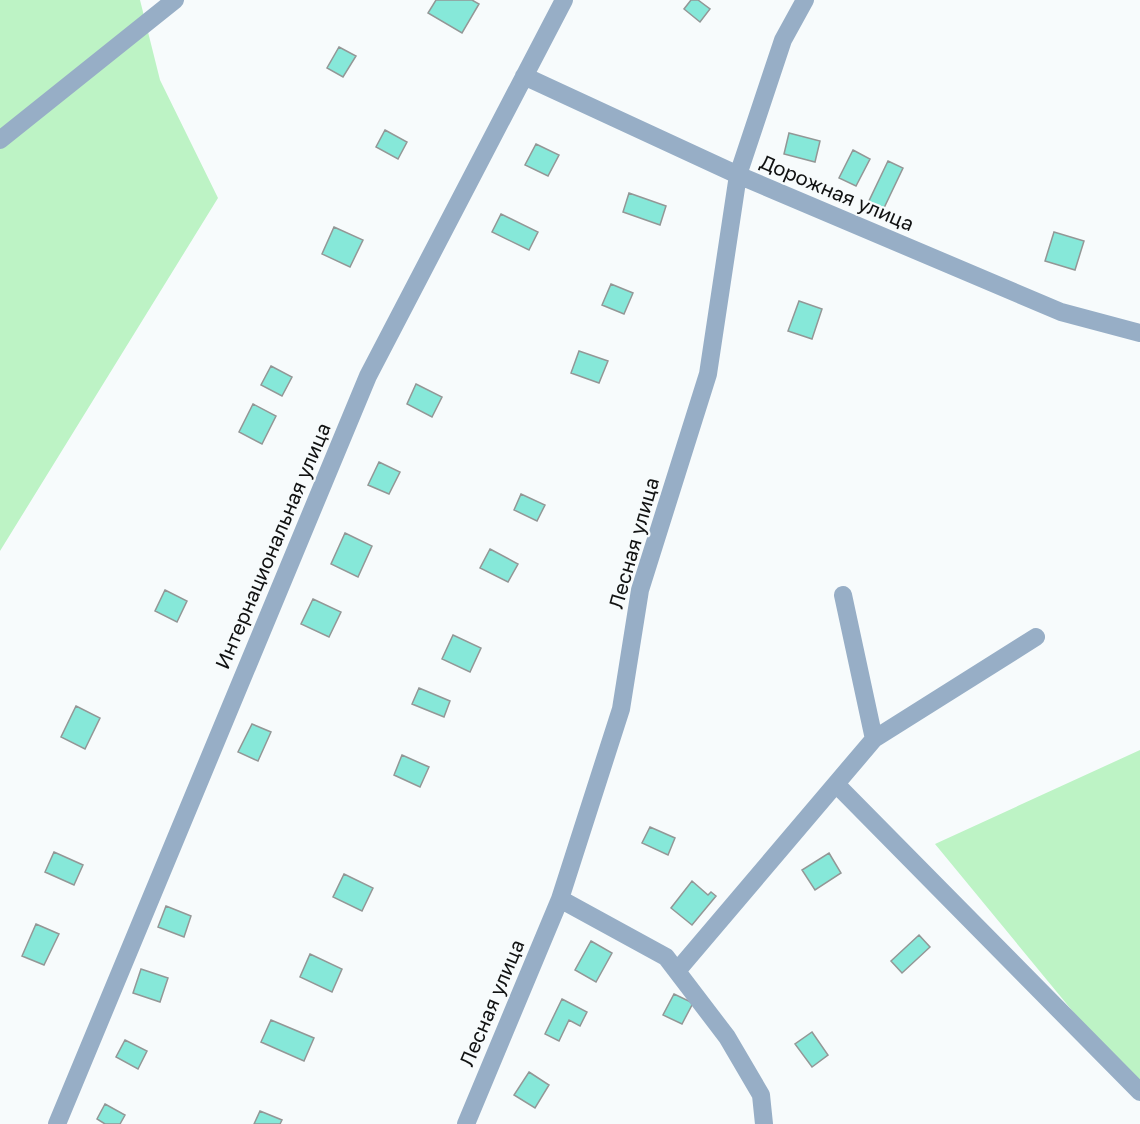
<svg xmlns="http://www.w3.org/2000/svg" width="1140" height="1124" viewBox="0 0 1140 1124" font-family="'Golos Text',sans-serif">
	<rect width="100%" height="100%" fill="#f7fbfc"/>
	<path fill="#bdf3c5" d="M 0,0 L 140,0 L 160,80 L 218,198 L 0,551 Z
		M 1140,750 L 1140,1093 L 935,844 Z"/>
	<path fill="#86e8d9" stroke="#939796" stroke-width="1.5" d="M 436,0 L 472,0 L 479,4 L 462,33 L 428,13 Z
		M 691,0 L 698,0 L 710,9 L 700,22 L 684,9 Z
		M 339,47 L 356,56 L 343,77 L 327,68 Z
		M 385,130 L 407,142 L 398,159 L 376,147 Z
		M 789,133 L 820,141 L 815,162 L 784,154 Z
		M 536,144 L 559,155 L 548,176 L 525,165 Z
		M 853,150 L 870,159 L 856,186 L 839,178 Z
		M 888,161 L 903,168 L 883,210 L 868,203 Z
		M 629,193 L 666,206 L 660,225 L 623,212 Z
		M 501,214 L 538,232 L 529,250 L 492,232 Z
		M 334,227 L 363,240 L 350,267 L 322,254 Z
		M 1054,232 L 1084,241 L 1075,270 L 1045,261 Z
		M 611,284 L 633,293 L 624,314 L 602,305 Z
		M 799,301 L 822,309 L 812,339 L 788,331 Z
		M 579,351 L 608,361 L 599,383 L 571,373 Z
		M 271,366 L 292,377 L 282,396 L 261,385 Z
		M 416,384 L 442,397 L 432,417 L 407,404 Z
		M 253,404 L 276,416 L 262,444 L 239,432 Z
		M 379,462 L 400,472 L 389,494 L 368,485 Z
		M 521,494 L 545,505 L 537,521 L 514,510 Z
		M 345,533 L 372,546 L 358,577 L 331,564 Z
		M 490,549 L 518,564 L 508,582 L 480,568 Z
		M 165,590 L 187,601 L 177,622 L 155,611 Z
		M 313,599 L 341,612 L 329,637 L 301,624 Z
		M 453,635 L 481,648 L 470,672 L 442,659 Z
		M 419,688 L 450,701 L 444,717 L 412,704 Z
		M 76,706 L 100,718 L 85,749 L 61,737 Z
		M 252,724 L 271,732 L 258,761 L 238,752 Z
		M 402,755 L 429,767 L 420,787 L 394,775 Z
		M 650,827 L 675,838 L 668,855 L 642,843 Z
		M 54,852 L 83,865 L 74,885 L 45,872 Z
		M 829,853 L 841,873 L 815,890 L 802,870 Z
		M 344,874 L 373,888 L 362,911 L 333,897 Z
		M 692,881 L 708,895 L 711,892 L 716,896 L 692,925 L 671,908 Z
		M 166,906 L 191,916 L 184,937 L 158,927 Z
		M 36,924 L 59,934 L 44,965 L 22,956 Z
		M 919,935 L 930,947 L 902,973 L 891,961 Z
		M 591,941 L 612,953 L 596,982 L 575,970 Z
		M 310,954 L 342,969 L 332,992 L 300,977 Z
		M 141,969 L 168,978 L 160,1002 L 133,993 Z
		M 674,994 L 693,1003 L 682,1024 L 663,1015 Z
		M 562,999 L 587,1012 L 580,1026 L 569,1020 L 559,1041 L 545,1034 Z
		M 271,1020 L 314,1038 L 304,1061 L 261,1042 Z
		M 812,1032 L 828,1055 L 812,1067 L 795,1044 Z
		M 125,1040 L 147,1051 L 138,1069 L 116,1057 Z
		M 529,1072 L 549,1085 L 535,1108 L 514,1095 Z
		M 105,1104 L 125,1115 L 120,1124 L 105,1124 L 97,1119 Z
		M 260,1111 L 282,1120 L 280,1124 L 254,1124 Z"/>
	<g fill="none" stroke-linecap="round" stroke-linejoin="round">
		<path stroke="#97aec6" stroke-width="18" d="M 524,76 L 738,175 L 1061,312 L 1140,333
			M 0,140 L 175,0
			M 874,739 L 1036,637
			M 836,784 L 1140,1092
			M 560,899 L 666,957 L 727,1037 L 761,1095 L 764,1124
			M 677,971 L 874,739 L 843,595
			M 57,1124 L 368,376 L 564,0
			M 466,1124 L 560,899 L 621,709 L 640,590 L 708,374 L 738,175 L 783,40 L 805,0"/>
	</g>
	<g text-anchor="middle" stroke-width="4.5" stroke-linejoin="round" paint-order="stroke">
		<g font-size="20" fill="#111212" stroke="#f7fbfc">
			<text transform="translate(837 193) rotate(23)" y="7">Дорожная улица</text>
			<text transform="translate(634 543) rotate(-74)" y="7">Лесная улица</text>
			<text transform="translate(273 546) rotate(-67)" y="7">Интернациональная улица</text>
			<text transform="translate(492 1003) rotate(-67)" y="7">Лесная улица</text>
		</g>
	</g>
</svg>
